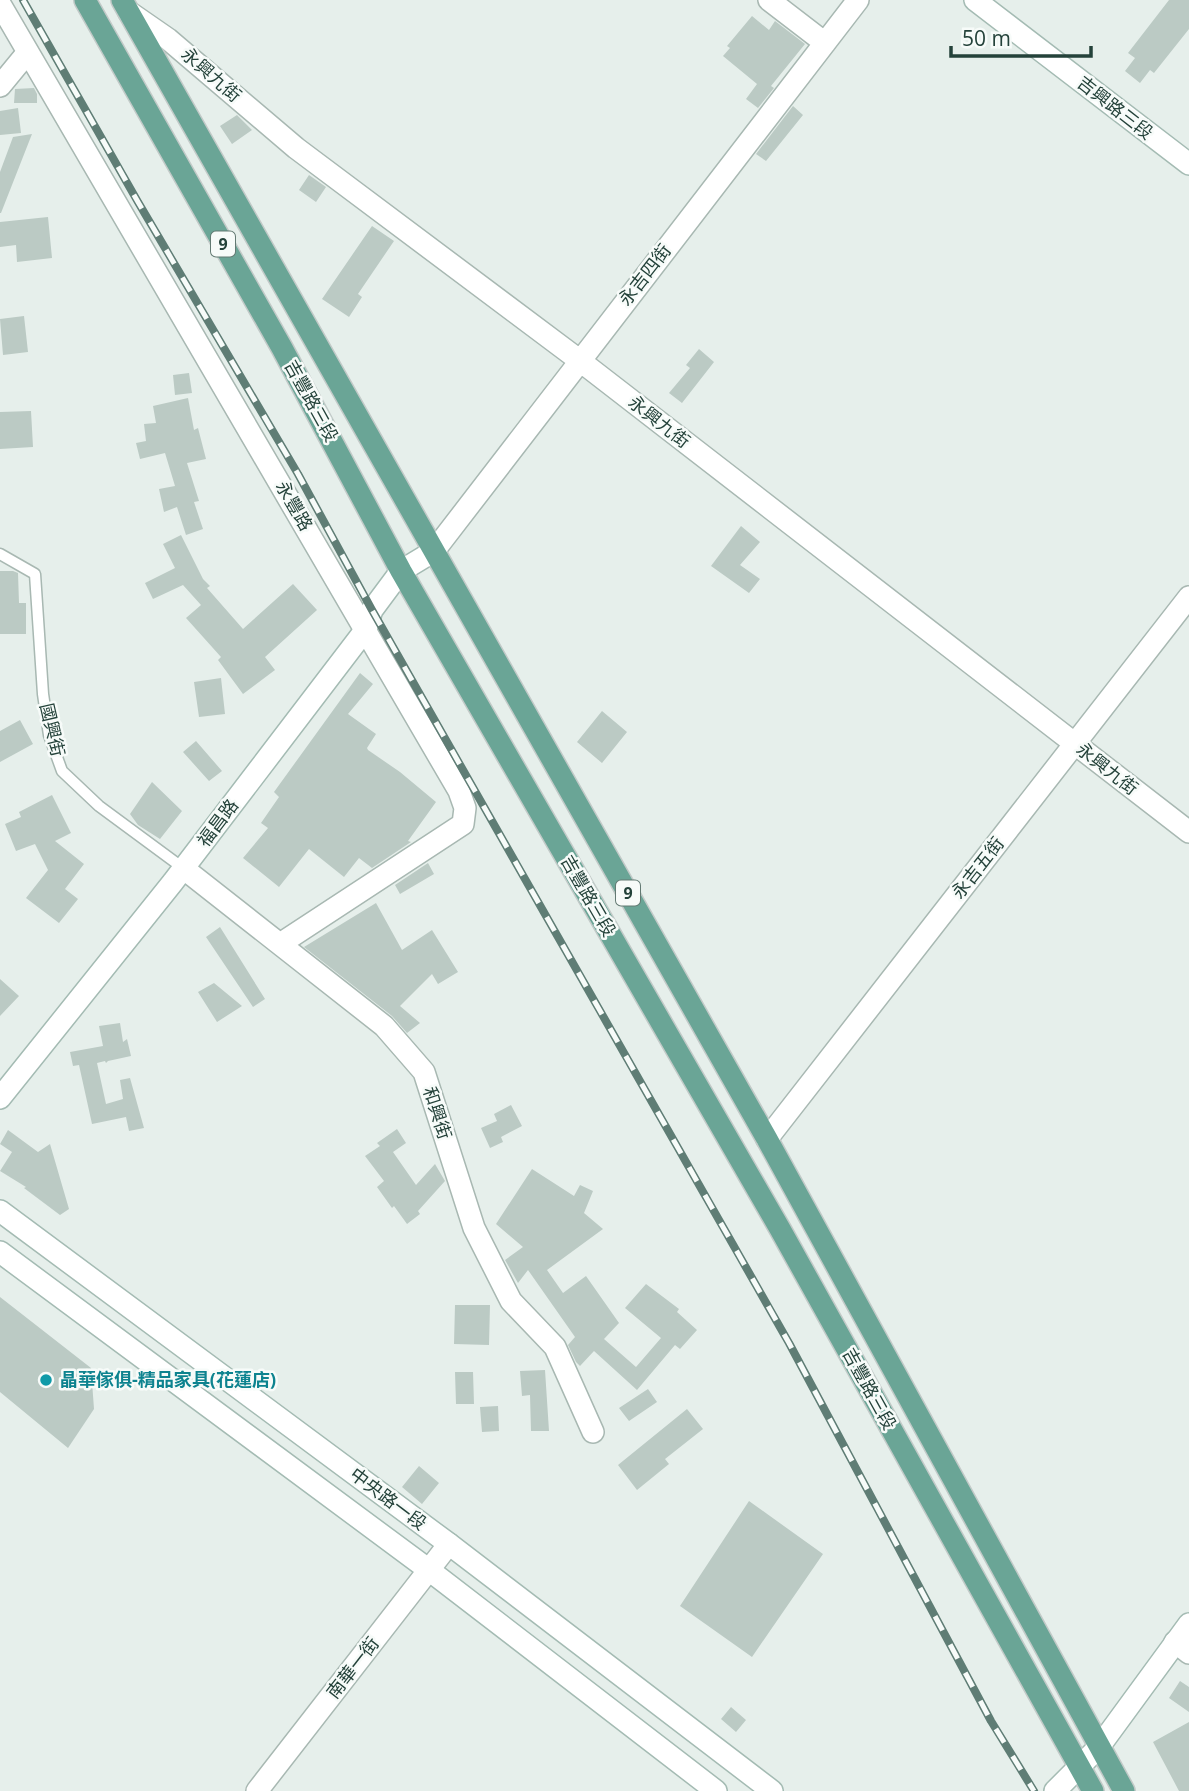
<svg xmlns="http://www.w3.org/2000/svg" width="1189" height="1791" viewBox="0 0 1189 1791" font-family="'Open Sans','Noto Sans TC',sans-serif">
	<rect width="100%" height="100%" fill="#e6efeb"/>
	<path fill="#bbcac4" d="M 1169,0 L 1189,0 L 1189,29 L 1154,73 L 1150,70 L 1140,83 L 1125,71 L 1135,58 L 1128,53 Z
		M 752,16 L 769,30 L 775,21 L 805,44 L 771,86 L 774,88 L 758,108 L 746,99 L 757,84 L 723,56 L 730,48 L 727,46 Z
		M 34,88 L 37,94 L 37,103 L 14,103 L 15,89 Z
		M 793,106 L 803,115 L 766,161 L 756,154 Z
		M 18,108 L 21,133 L 0,135 L 0,111 Z
		M 237,115 L 252,130 L 232,144 L 220,126 Z
		M 32,134 L 1,213 L 0,213 L 0,172 L 13,137 Z
		M 309,175 L 326,187 L 316,202 L 299,190 Z
		M 48,217 L 52,258 L 17,262 L 16,245 L 0,247 L 0,222 Z
		M 372,226 L 394,241 L 358,294 L 362,297 L 349,317 L 322,299 Z
		M 24,316 L 28,352 L 3,355 L 0,319 Z
		M 699,349 L 714,362 L 682,403 L 669,393 L 690,368 L 686,365 Z
		M 189,373 L 192,393 L 175,395 L 173,375 Z
		M 188,398 L 194,430 L 198,428 L 206,459 L 187,463 L 199,501 L 194,502 L 203,529 L 186,535 L 177,507 L 164,512 L 159,489 L 175,486 L 165,453 L 140,459 L 136,443 L 146,441 L 144,424 L 156,423 L 153,406 Z
		M 31,411 L 33,447 L 0,449 L 0,412 Z
		M 741,526 L 760,542 L 740,565 L 760,579 L 749,593 L 711,566 Z
		M 181,535 L 203,579 L 210,586 L 207,588 L 243,629 L 293,584 L 317,610 L 265,657 L 275,670 L 243,694 L 218,660 L 221,657 L 186,618 L 201,605 L 183,585 L 153,599 L 145,583 L 175,568 L 163,544 Z
		M 0,571 L 13,571 L 18,573 L 19,603 L 26,603 L 26,634 L 0,634 Z
		M 360,673 L 373,684 L 348,714 L 376,734 L 367,748 L 368,750 L 400,772 L 436,802 L 408,841 L 411,842 L 372,868 L 359,858 L 344,877 L 309,849 L 279,887 L 243,858 L 268,828 L 261,823 L 279,797 L 274,792 Z
		M 221,678 L 225,714 L 199,717 L 194,682 Z
		M 602,711 L 627,732 L 602,763 L 577,742 Z
		M 20,720 L 33,744 L 0,762 L 0,731 Z
		M 196,741 L 222,771 L 209,781 L 183,752 Z
		M 152,782 L 182,811 L 160,839 L 138,825 L 130,814 Z
		M 52,795 L 71,833 L 55,841 L 84,864 L 65,889 L 78,899 L 59,923 L 26,898 L 48,870 L 35,844 L 16,851 L 5,824 L 21,817 L 19,812 Z
		M 428,863 L 434,874 L 400,894 L 395,885 Z
		M 376,903 L 402,950 L 432,930 L 458,972 L 438,984 L 432,974 L 400,1006 L 420,1023 L 407,1033 L 392,1016 L 304,947 Z
		M 220,927 L 265,999 L 253,1007 L 206,937 Z
		M 0,979 L 19,996 L 0,1016 Z
		M 214,983 L 242,1006 L 217,1022 L 198,992 Z
		M 120,1023 L 123,1042 L 127,1039 L 131,1056 L 108,1061 L 106,1063 L 105,1061 L 97,1063 L 106,1104 L 123,1099 L 120,1080 L 130,1078 L 144,1128 L 129,1131 L 126,1117 L 92,1124 L 79,1065 L 73,1066 L 70,1052 L 103,1046 L 99,1026 Z
		M 511,1105 L 522,1126 L 501,1137 L 503,1142 L 490,1148 L 481,1128 L 497,1121 L 494,1114 Z
		M 397,1129 L 406,1143 L 393,1152 L 416,1185 L 435,1164 L 445,1181 L 418,1211 L 420,1214 L 407,1224 L 394,1206 L 392,1208 L 377,1187 L 384,1181 L 365,1156 L 380,1146 L 377,1143 Z
		M 8,1130 L 38,1152 L 50,1144 L 69,1209 L 60,1215 L 24,1188 L 26,1187 L 0,1171 L 12,1152 L 0,1144 Z
		M 532,1169 L 574,1196 L 580,1185 L 593,1191 L 584,1213 L 603,1229 L 547,1270 L 563,1293 L 586,1276 L 619,1323 L 604,1339 L 636,1367 L 661,1338 L 625,1308 L 646,1284 L 679,1309 L 677,1312 L 697,1330 L 680,1349 L 675,1345 L 637,1390 L 594,1351 L 580,1366 L 576,1362 L 568,1345 L 575,1337 L 528,1270 L 518,1283 L 505,1260 L 523,1247 L 496,1224 Z
		M 0,1297 L 91,1368 L 94,1409 L 68,1448 L 0,1392 Z
		M 455,1305 L 490,1305 L 489,1345 L 454,1344 Z
		M 545,1370 L 549,1431 L 531,1431 L 530,1395 L 522,1396 L 520,1371 Z
		M 455,1372 L 473,1372 L 474,1404 L 456,1404 Z
		M 648,1389 L 657,1402 L 629,1421 L 619,1408 Z
		M 498,1406 L 499,1431 L 482,1432 L 480,1407 Z
		M 687,1409 L 703,1429 L 665,1459 L 669,1464 L 637,1490 L 618,1465 Z
		M 419,1466 L 439,1483 L 422,1504 L 402,1487 Z
		M 749,1501 L 823,1554 L 752,1657 L 680,1606 Z
		M 1180,1681 L 1189,1687 L 1189,1712 L 1169,1698 Z
		M 731,1707 L 746,1720 L 736,1732 L 721,1719 Z
		M 1189,1722 L 1189,1791 L 1179,1791 L 1153,1742 Z"/>
	<g fill="none" stroke-linecap="round" stroke-linejoin="round">
		<g stroke="#a8b8b2" stroke-width="13">
			<path id="lane" d="M 0,554 L 35,574 L 43,694 L 49,735 L 62,771 L 99,806 L 183,868"/>
		</g>
		<g stroke="#a8b8b2" stroke-width="24">
			<path id="street" d="M 769,0 L 825,43
				M 0,4 L 459,791 L 465,808 L 463,824 L 280,944
				M 129,12 L 168,39 L 296,148 L 579,360 L 1189,832
				M 0,86 L 28,52
				M 434,551 L 858,0
				M 183,868 L 384,1026 L 424,1072 L 474,1228 L 511,1301 L 555,1347 L 593,1432
				M 767,1139 L 1189,597
				M 1175,1642 L 1189,1653
				M 257,1791 L 449,1544"/>
		</g>
		<g stroke="#a4bbb3" stroke-width="24">
			<path id="secondary" d="M 975,0 L 1189,164
				M 0,1098 L 173,882 L 366,629 L 372,610 L 401,571 L 434,551
				M 0,1211 L 449,1544 L 772,1791
				M 0,1252 L 429,1570 L 716,1791
				M 1055,1791 L 1099,1747 L 1189,1624"/>
		</g>
		<g stroke="#c2cac8" stroke-width="24">
			<path id="primary" d="M 85,0 L 282,348 L 401,571 L 780,1229 L 1093,1791
				M 122,0 L 767,1139 L 1124,1791"/>
		</g>
		<use href="#lane" stroke="#fff" stroke-width="10"/>
		<use href="#street" stroke="#fff" stroke-width="21"/>
		<use href="#secondary" stroke="#fff" stroke-width="21"/>
		<use href="#primary" stroke="#6aa596" stroke-width="21"/>
		<g stroke="#5f7d75" stroke-width="8">
			<path id="rail" d="M 23,0 L 138,202 L 298,474 L 372,610 L 789,1343 L 991,1721 L 1034,1791"/>
		</g>
		<use href="#rail" stroke="#f7fbf9" stroke-width="5" stroke-dasharray="16" stroke-linecap="butt"/>
	</g>
	<circle fill="#0f9aa8" stroke="#f7fbf9" stroke-width="2.5" cx="46" cy="1380" r="7"/>
	<g text-anchor="middle" stroke-width="5" stroke-linejoin="round" paint-order="stroke">
		<g fill="#f7fbf9" stroke="#637a73" stroke-width="2">
			<rect x="211" y="231.5" width="24" height="25" rx="5"/>
			<rect x="616" y="880.5" width="24" height="25" rx="5"/>
		</g>
		<g font-size="16" font-weight="bold" fill="#24423a">
			<text x="223" y="250">9</text>
			<text x="628" y="899">9</text>
		</g>
		<g font-size="18" fill="#24423a" stroke="#f7fbf9">
			<text transform="translate(211 75) rotate(41)" y="6">永興九街</text>
			<text transform="translate(1115 108) rotate(38)" y="6">吉興路三段</text>
			<text transform="translate(645 275) rotate(-52)" y="6">永吉四街</text>
			<text transform="translate(311 401) rotate(61)" y="6">吉豐路三段</text>
			<text transform="translate(659 422) rotate(38)" y="6">永興九街</text>
			<text transform="translate(294 506) rotate(60)" y="6">永豐路</text>
			<text transform="translate(52 730) rotate(77)" y="6">國興街</text>
			<text transform="translate(1107 769) rotate(38)" y="6">永興九街</text>
			<text transform="translate(218 823) rotate(-53)" y="6">福昌路</text>
			<text transform="translate(978 868) rotate(-52)" y="6">永吉五街</text>
			<text transform="translate(588 896) rotate(60)" y="6">吉豐路三段</text>
			<text transform="translate(437 1113) rotate(72)" y="6">和興街</text>
			<text transform="translate(869 1389) rotate(61)" y="6">吉豐路三段</text>
			<text transform="translate(388 1499) rotate(37)" y="6">中央路一段</text>
			<text transform="translate(353 1668) rotate(-52)" y="6">南華一街</text>
		</g>
		<g font-size="18" font-weight="bold" fill="#0d838f" stroke="#f7fbf9" text-anchor="start">
			<text x="60" y="1386">晶華傢俱-精品家具(花蓮店)</text>
		</g>
	</g>
	<path d="M951 46v10h140v-10" fill="none" stroke="#24423a" stroke-width="3.5"/>
	<text x="962" y="46" font-size="21" fill="#24423a" stroke="#f7fbf9" stroke-width="5" paint-order="stroke">50 m</text>
</svg>
